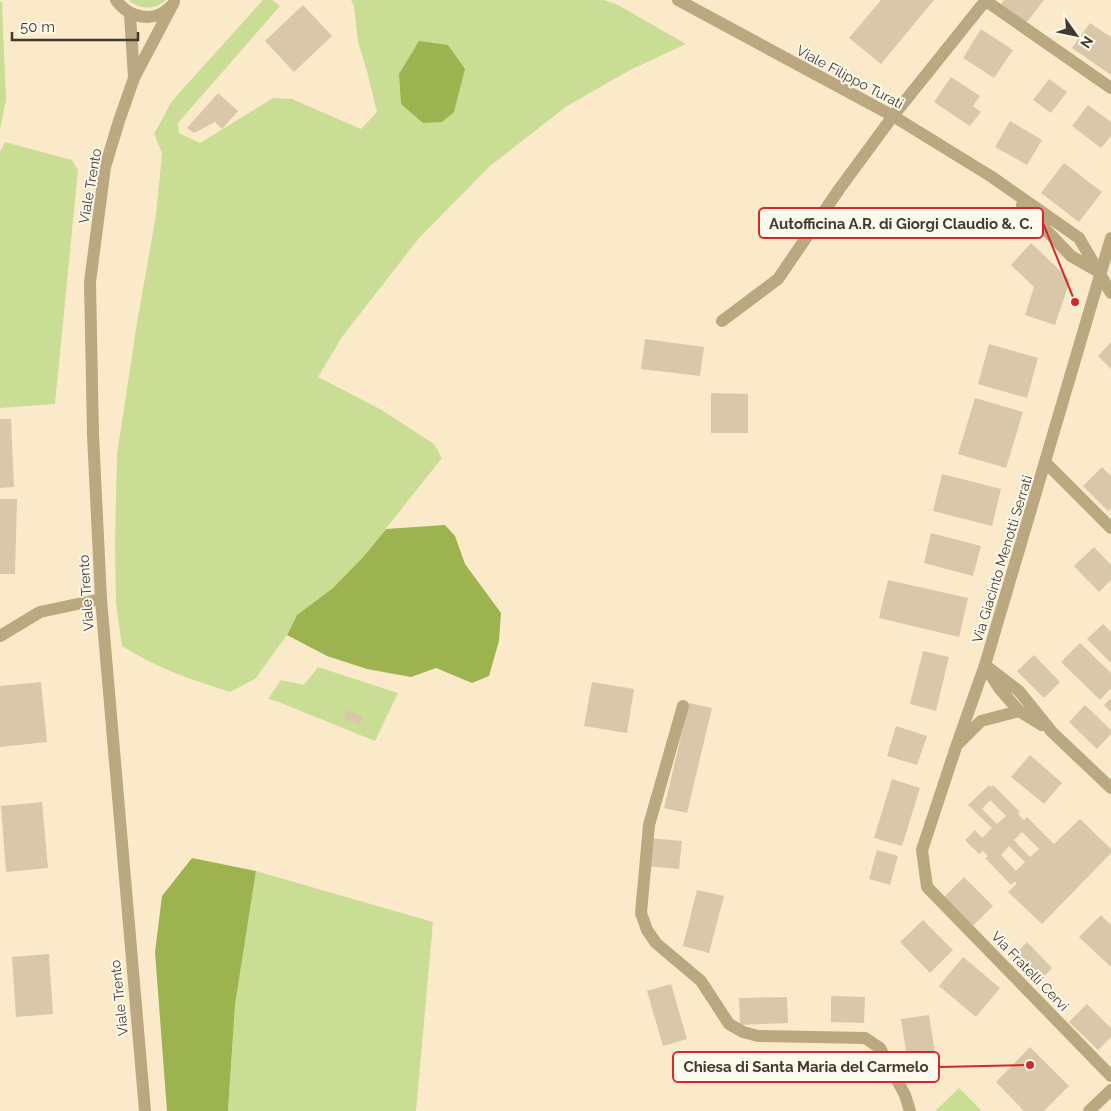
<svg xmlns="http://www.w3.org/2000/svg" width="1111" height="1111" viewBox="0 0 1111 1111" font-family="Raleway,sans-serif">
	<rect width="100%" height="100%" fill="#fbeaca"/>
	<path fill="#cadd95" d="M 129,0 L 166,0 C 155,10 139,10 129,0 Z
		M 263,0 L 272,0 L 280,6 L 178,123 L 179,133 L 200,143 L 273,98 L 292,99 L 361,129 L 377,112 L 367,71 L 358,42 L 354,6 L 351,0 L 604,0 L 618,5 L 686,44 L 630,70 L 567,106 L 490,166 L 419,238 L 342,337 L 318,377 L 380,409 L 434,444 L 442,458 L 364,556 L 333,588 L 297,615 L 287,635 L 255,679 L 230,692 C 192,680 156,668 122,646 L 116,603 L 115,544 L 117,454 L 137,323 L 156,215 L 162,153 L 154,134 L 172,101 Z
		M 0,2 L 2,2 L 6,100 L 0,129 Z
		M 5,142 L 72,160 L 78,170 L 55,404 L 0,408 L 0,152 Z
		M 318,667 L 398,693 L 375,741 L 276,701 L 268,699 L 281,680 L 304,685 Z
		M 256,871 L 433,922 L 416,1111 L 228,1111 L 235,1005 Z
		M 959,1088 L 982,1111 L 935,1111 Z"/>
	<path fill="#9cb34f" d="M 419,41 L 448,45 L 465,69 L 454,112 L 442,122 L 423,123 L 401,104 L 399,74 Z
		M 445,525 L 455,536 L 465,564 L 501,613 L 499,641 L 489,676 L 472,683 L 436,668 L 411,677 L 367,669 L 327,656 L 287,635 L 297,615 L 333,588 L 364,556 L 386,529 Z
		M 192,858 L 256,871 L 235,1005 L 228,1111 L 167,1111 L 155,952 L 162,896 Z"/>
	<path fill="#d8c7a9" fill-rule="evenodd" d="M 881,0 L 934,0 L 881,64 L 849,38 Z
		M 1004,0 L 1044,0 L 1026,23 L 1001,4 Z
		M 303,5 L 332,36 L 294,72 L 265,41 Z
		M 1090,23 L 1111,37 L 1111,75 L 1072,48 Z
		M 981,29 L 1013,50 L 994,78 L 963,58 Z
		M 951,77 L 980,96 L 973,106 L 981,112 L 970,126 L 934,102 Z
		M 1049,79 L 1067,92 L 1051,113 L 1033,100 Z
		M 218,93 L 238,111 L 222,129 L 215,122 L 194,133 L 187,128 Z
		M 1088,105 L 1111,122 L 1111,136 L 1101,148 L 1072,126 Z
		M 1010,121 L 1042,140 L 1027,165 L 995,147 Z
		M 1064,163 L 1102,192 L 1079,222 L 1041,193 Z
		M 1031,243 L 1070,280 L 1055,325 L 1025,315 L 1034,287 L 1011,265 Z
		M 645,339 L 704,347 L 700,376 L 641,369 Z
		M 1111,342 L 1111,369 L 1098,356 Z
		M 989,344 L 1038,358 L 1027,398 L 978,384 Z
		M 711,393 L 748,394 L 748,433 L 711,433 Z
		M 975,398 L 1023,412 L 1006,468 L 958,454 Z
		M 0,419 L 11,419 L 14,487 L 0,488 Z
		M 1102,467 L 1111,476 L 1111,508 L 1108,511 L 1083,486 Z
		M 942,474 L 1001,489 L 992,526 L 933,511 Z
		M 0,499 L 17,499 L 15,574 L 0,574 Z
		M 931,533 L 981,546 L 973,576 L 924,563 Z
		M 1094,547 L 1111,565 L 1111,580 L 1099,592 L 1074,566 Z
		M 888,580 L 968,598 L 959,637 L 879,618 Z
		M 1103,624 L 1111,632 L 1111,663 L 1087,639 Z
		M 1080,643 L 1111,673 L 1111,688 L 1100,700 L 1061,662 Z
		M 923,651 L 949,657 L 936,711 L 910,704 Z
		M 1034,655 L 1060,682 L 1044,698 L 1017,671 Z
		M 41,682 L 47,742 L 0,747 L 0,686 Z
		M 592,682 L 634,689 L 627,733 L 584,726 Z
		M 1111,698 L 1111,712 L 1104,705 Z
		M 689,703 L 712,708 L 687,813 L 664,808 Z
		M 1085,705 L 1111,730 L 1111,734 L 1097,749 L 1069,722 Z
		M 347,710 L 363,716 L 360,725 L 344,719 Z
		M 896,726 L 927,736 L 917,765 L 887,756 Z
		M 1030,755 L 1062,783 L 1044,804 L 1011,777 Z
		M 892,779 L 920,788 L 902,846 L 874,838 Z
		M 989,785 L 991,787 L 993,785 L 1020,812 L 1018,814 L 1024,820 L 1027,817 L 1054,844 L 1080,819 L 1111,849 L 1111,853 L 1042,924 L 1008,892 L 1017,883 L 1014,882 L 1011,885 L 985,858 L 988,856 L 983,851 L 979,854 L 965,840 L 975,830 L 982,838 L 992,828 L 968,805 ZM 990,800 L 1006,816 L 997,824 L 982,809 ZM 1022,832 L 1039,849 L 1030,857 L 1014,840 ZM 1009,846 L 1025,862 L 1016,871 L 1001,855 Z
		M 42,802 L 48,868 L 6,872 L 1,806 Z
		M 648,838 L 682,841 L 679,869 L 645,866 Z
		M 877,850 L 898,856 L 890,885 L 869,879 Z
		M 964,877 L 993,906 L 973,926 L 944,897 Z
		M 697,890 L 724,896 L 709,953 L 683,946 Z
		M 1101,915 L 1111,925 L 1111,967 L 1079,937 Z
		M 923,920 L 953,950 L 930,973 L 900,942 Z
		M 1027,942 L 1052,968 L 1037,984 L 1011,958 Z
		M 49,954 L 53,1014 L 16,1017 L 12,957 Z
		M 963,957 L 1000,988 L 976,1017 L 939,986 Z
		M 671,984 L 687,1039 L 663,1046 L 647,991 Z
		M 831,996 L 865,997 L 864,1023 L 831,1022 Z
		M 787,997 L 788,1023 L 740,1025 L 739,998 Z
		M 1087,1004 L 1111,1028 L 1111,1037 L 1098,1050 L 1069,1022 Z
		M 929,1015 L 939,1078 L 911,1083 L 901,1019 Z
		M 1030,1047 L 1069,1086 L 1044,1111 L 1024,1111 L 996,1082 Z"/>
	<g fill="none" stroke-linecap="round" stroke-linejoin="round">
		<path stroke="#bba780" stroke-width="12" d="M 986,1 L 1111,88
			M 1111,238 L 985,665 L 956,747 L 922,850 L 927,887 L 1111,1076
			M 722,321 L 778,279 L 840,188 L 893,116 L 986,0
			M 1046,463 L 1111,528
			M 0,636 L 40,612 L 101,599
			M 985,665 L 1019,691 L 1052,732 L 1111,788
			M 989,672 L 999,688 L 1019,711
			M 683,706 L 649,825 L 641,913 L 647,930 L 656,943 L 701,981 L 729,1024 L 743,1032 L 758,1036 L 865,1038 L 880,1048 L 905,1095 L 910,1111
			M 959,743 L 981,721 L 1019,711 L 1042,725
			M 1089,1111 L 1111,1090"/>
		<path stroke="#bba780" stroke-width="12" d="M 116,0 C 129,18 154,24 171,6
			M 678,0 L 893,116 L 992,177 L 1079,238 L 1111,293
			M 130,14 L 134,78
			M 1022,205 L 1071,256 L 1099,272
			M 145,1111 L 101,599 L 93,435 L 90,282 L 105,167 L 119,121 L 134,78 L 174,2"/>
	</g>
	<g text-anchor="middle" stroke-width="4" stroke-linejoin="round" paint-order="stroke">
		<g font-size="14" fill="#413a2e" stroke="#fff8ec">
			<text transform="translate(850 77) rotate(28)" y="5">Viale Filippo Turati</text>
			<text transform="translate(90 186) rotate(-80)" y="5">Viale Trento</text>
			<text transform="translate(1002 559) rotate(-73)" y="5">Via Giacinto Menotti Serrati</text>
			<text transform="translate(86 593) rotate(-94)" y="5">Viale Trento</text>
			<text transform="translate(1030 971) rotate(46)" y="5">Via Fratelli Cervi</text>
			<text transform="translate(119 998) rotate(-96)" y="5">Viale Trento</text>
		</g>
	</g>
	<path fill="none" stroke="#d62828" stroke-width="2" d="M1075 302L1043 223M1030 1065L939 1067"/>
	<g fill="#d62828" stroke="#fff8ec" stroke-width="2">
		<circle cx="1075" cy="302" r="5"/>
		<circle cx="1030" cy="1065" r="5"/>
	</g>
	<g fill="#fff8ec" stroke="#d62828" stroke-width="2">
		<rect x="759" y="208" width="284" height="30" rx="5"/>
		<rect x="673" y="1052" width="266" height="30" rx="5"/>
	</g>
	<g font-size="15" text-anchor="middle" font-weight="bold" fill="#413a2e">
		<text x="901" y="229">Autofficina A.R. di Giorgi Claudio &amp;. C.</text>
		<text x="806" y="1072">Chiesa di Santa Maria del Carmelo</text>
	</g>
	<g transform="translate(1076 35) rotate(123)" stroke="#fff8ec" stroke-width="4" paint-order="stroke">
	<path d="M0-4L9 19L0 12L-9 19Z" fill="#413a2e"/>
	<text y="-8" font-size="14" font-weight="bold" text-anchor="middle" fill="#413a2e">N</text>
	</g>
	<path d="M12 32v8h126v-8" fill="none" stroke="#413a2e" stroke-width="2.5"/>
	<text x="20" y="32" font-size="15" fill="#413a2e" stroke="#fff8ec" stroke-width="4" paint-order="stroke">50 m</text>
</svg>
